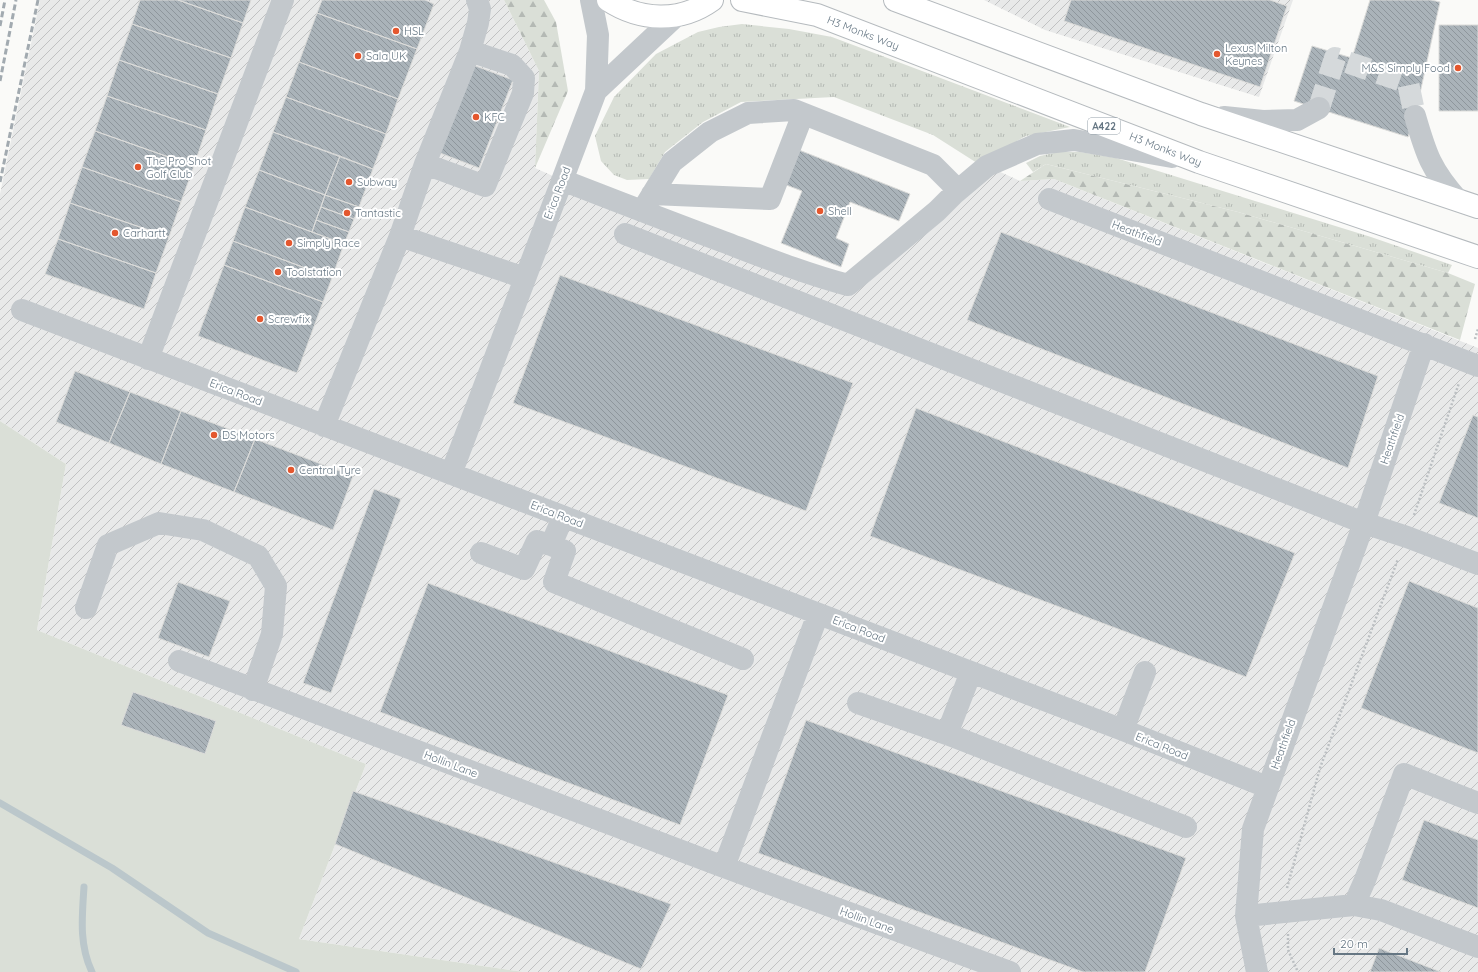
<svg xmlns="http://www.w3.org/2000/svg" width="1478" height="972" viewBox="0 0 1478 972" font-family="Quicksand,sans-serif">
	<defs>
		<pattern id="industrial-furrows" width="10" height="10" patternUnits="userSpaceOnUse"><rect width="10" height="10" fill="#e8e9e9"/><path d="M-1 1l2-2M0 10L10 0M9 11l2-2" fill="none" stroke="#c0c1c2"/></pattern>
		<pattern id="grass-tufts" width="24" height="20" patternUnits="userSpaceOnUse"><rect width="24" height="20" fill="#dadfd7"/><path d="M3 7l-1-3M5 7V3M7 7l1-3M15 17l-1-3M17 17v-4M19 17l1-3" fill="none" stroke="#b4b9b4"/></pattern>
		<pattern id="forest-firs" width="22" height="20" patternUnits="userSpaceOnUse"><rect width="22" height="20" fill="#dadfd7"/><path d="M5 1l3.5 6h-7zM16 11l3.5 6h-7z" fill="#b4b9b4"/></pattern>
		<pattern id="building-back-hatch" width="6" height="6" patternUnits="userSpaceOnUse"><rect width="6" height="6" fill="#aab3b9"/><path d="M-1 5l2 2M0 0l6 6M5-1l2 2" fill="none" stroke="#8e969c"/></pattern>
	</defs>
	<rect width="100%" height="100%" fill="#fafaf8"/>
	<path fill="url(#industrial-furrows)" d="M 40,0 L 504,0 L 539,71 L 535,168 L 562,180 L 848,285 L 987,166 L 1020,181 L 1054,179 L 1478,348 L 1478,972 L 524,972 L 299,939 L 366,764 L 37,630 L 66,464 L 0,421 L 0,194 Z
		M 984,0 L 1293,0 L 1259,97 L 1045,30 Z"/>
	<path fill="url(#grass-tufts)" d="M 742,24 L 789,29 L 832,37 L 1070,127 L 1026,136 L 977,163 L 933,135 L 834,97 L 741,102 L 703,122 L 665,152 L 649,179 L 627,180 L 614,175 L 601,161 L 595,136 L 614,97 L 656,54 L 698,32 L 719,27 Z
		M 1058,152 L 1080,152 L 1116,158 L 1371,237 L 1452,265 L 1448,273 L 1238,212 L 1046,164 L 1033,172 L 1026,163 L 1040,156 Z"/>
	<path fill="url(#forest-firs)" d="M 504,0 L 544,0 L 556,22 L 568,91 L 535,168 L 539,71 Z
		M 1046,164 L 1238,212 L 1448,273 L 1475,284 L 1460,340 L 1054,179 L 1020,181 Z"/>
	<path fill="#dadfd7" d="M 0,421 L 66,464 L 37,630 L 366,764 L 299,939 L 524,972 L 0,972 Z"/>
	<g fill="none" stroke-linecap="round" stroke-linejoin="round">
		<path stroke="#bbc7cb" stroke-width="7" d="M 0,803 L 112,868 L 208,933 L 296,972
			M 84,887 C 82,917 79,945 92,972"/>
	</g>
	<path fill="url(#building-back-hatch)" stroke="#dcdcda" d="M 140,0 L 178,0 L 243,23 L 231,58 L 132,24 Z
		M 178,0 L 251,0 L 243,23 Z
		M 322,0 L 425,0 L 434,4 L 417,49 L 317,13 Z
		M 1071,0 L 1270,0 L 1287,6 L 1260,87 L 1064,21 Z
		M 1370,0 L 1431,0 L 1440,2 L 1415,116 L 1408,137 L 1294,101 L 1312,46 L 1352,58 Z
		M 317,13 L 417,49 L 398,99 L 299,62 Z
		M 132,24 L 231,58 L 218,94 L 119,60 Z
		M 1439,25 L 1478,25 L 1478,111 L 1439,111 Z
		M 119,60 L 218,94 L 206,130 L 107,96 Z
		M 299,62 L 398,99 L 386,134 L 286,97 Z
		M 473,65 L 513,80 L 479,168 L 440,153 Z
		M 107,96 L 206,130 L 194,166 L 95,131 Z
		M 286,97 L 386,134 L 373,169 L 273,132 Z
		M 95,131 L 194,166 L 181,202 L 82,167 Z
		M 273,132 L 340,156 L 325,195 L 259,170 Z
		M 794,148 L 910,194 L 899,221 L 850,202 L 836,238 L 849,244 L 841,267 L 781,243 L 802,191 L 781,183 Z
		M 340,156 L 373,169 L 359,207 L 325,195 Z
		M 82,167 L 181,202 L 169,237 L 70,203 Z
		M 259,170 L 325,195 L 312,232 L 245,207 Z
		M 325,195 L 359,207 L 354,219 L 321,207 Z
		M 70,203 L 169,237 L 156,273 L 58,239 Z
		M 245,207 L 344,244 L 332,278 L 233,241 Z
		M 321,207 L 354,219 L 349,232 L 316,220 Z
		M 316,220 L 349,232 L 344,244 L 312,232 Z
		M 1001,232 L 1378,376 L 1348,468 L 967,320 Z
		M 58,239 L 156,273 L 144,309 L 45,274 Z
		M 233,241 L 332,278 L 323,302 L 224,265 Z
		M 224,265 L 323,302 L 297,373 L 198,336 Z
		M 560,275 L 853,383 L 806,511 L 513,403 Z
		M 75,371 L 130,392 L 109,443 L 56,422 Z
		M 130,392 L 181,411 L 161,464 L 109,443 Z
		M 916,408 L 1295,553 L 1246,677 L 870,536 Z
		M 181,411 L 255,439 L 234,492 L 161,464 Z
		M 1473,415 L 1478,417 L 1478,518 L 1439,503 Z
		M 255,439 L 353,476 L 333,530 L 234,492 Z
		M 374,489 L 401,499 L 331,693 L 303,683 Z
		M 1409,581 L 1478,608 L 1478,753 L 1361,708 Z
		M 178,582 L 230,601 L 209,657 L 158,638 Z
		M 428,583 L 728,695 L 680,825 L 380,712 Z
		M 133,692 L 216,721 L 205,754 L 121,725 Z
		M 806,720 L 1186,858 L 1145,972 L 1083,972 L 758,853 Z
		M 353,791 L 671,904 L 641,969 L 335,844 Z
		M 1424,820 L 1478,840 L 1478,908 L 1402,880 Z
		M 1379,948 L 1441,972 L 1370,972 Z"/>
	<g fill="none" stroke-linecap="round" stroke-linejoin="round">
		<path stroke="#d5d9db" stroke-width="22" stroke-dasharray="22 11" stroke-linecap="butt" d="M 1319,108 L 1335,58 L 1408,83 L 1415,116"/>
		<g stroke="#b5babe" stroke-width="24">
			<g id="major">
				<path d="M 608,0 C 640,21 680,23 712,0"/>
				<path id="s1" d="M 742,0 L 817,15 L 1199,162 L 1478,257"/>
				<path d="M 895,0 L 1201,114 L 1478,207"/>
			</g>
		</g>
		<path stroke="#bbbfc2" stroke-width="2.5" stroke-dasharray="2 2" stroke-linecap="butt" d="M 1475,339 L 1478,329
			M 1414,515 L 1459,383
			M 1287,888 L 1320,768 L 1398,559
			M 1288,934 L 1288,950 L 1298,972"/>
		<path stroke="#c3c8cc" stroke-width="22" d="M 596,91 L 677,15
			M 1415,116 C 1426,154 1431,170 1458,200
			M 1224,117 L 1263,121 L 1297,120 L 1319,108
			M 425,164 L 485,186 L 523,93 L 524,78 L 512,65 L 470,51
			M 562,180 C 616,201 670,222 724,242 C 766,258 806,274 848,285 L 937,211 L 955,193 L 952,184 L 933,165 L 794,110 L 748,113 L 710,132 L 672,162 L 642,211
			M 955,193 L 987,166 L 1037,144 L 1074,140 L 1172,157
			M 652,194 L 770,199 L 803,114
			M 1049,199 L 1478,366
			M 625,234 L 1364,523 L 1407,537 L 1478,564
			M 400,236 L 525,278
			M 22,310 L 1123,730 L 1267,787
			M 148,359 L 283,0
			M 324,426 L 400,236 L 425,164 L 470,51 L 478,23 L 480,9 L 477,0
			M 451,474 L 596,91 L 598,35 L 591,0
			M 563,517 L 551,545 L 565,551 L 554,582 L 743,659
			M 481,553 L 524,569 L 537,541 L 551,545
			M 86,608 L 108,545 L 159,523 L 203,530 L 258,556 L 276,586 L 272,634 L 253,690
			M 818,614 L 724,867 L 1010,972
			M 179,661 L 724,867
			M 971,672 L 947,734 L 1186,827
			M 858,703 L 947,734
			M 1123,730 L 1145,672
			M 1354,905 L 1365,880 L 1404,774 L 1478,803
			M 1246,916 L 1354,905 L 1381,910 L 1478,947
			M 1257,972 L 1246,916 L 1253,829 L 1364,523 L 1424,344"/>
		<use href="#major" stroke="#fff" stroke-width="22"/>
		<path stroke="#a2aab0" stroke-width="3" stroke-dasharray="6 3" stroke-linecap="butt" d="M 0,26 L 5,0
			M 0,81 L 16,0
			M 0,182 L 38,0"/>
	</g>
	<g fill="#e4572e" stroke="#fff" stroke-width="1.5">
		<circle cx="396" cy="31" r="4"/>
		<circle cx="1217" cy="54" r="4"/>
		<circle cx="358" cy="56" r="4"/>
		<circle cx="1458" cy="68" r="4"/>
		<circle cx="476" cy="117" r="4"/>
		<circle cx="138" cy="167" r="4"/>
		<circle cx="349" cy="182" r="4"/>
		<circle cx="820" cy="211" r="4"/>
		<circle cx="347" cy="213" r="4"/>
		<circle cx="115" cy="233" r="4"/>
		<circle cx="289" cy="243" r="4"/>
		<circle cx="278" cy="272" r="4"/>
		<circle cx="260" cy="319" r="4"/>
		<circle cx="214" cy="435" r="4"/>
		<circle cx="291" cy="470" r="4"/>
	</g>
	<g text-anchor="middle" stroke-width="4" stroke-linejoin="round" paint-order="stroke">
		<rect fill="#fff" stroke="#939fa8" stroke-width="1" x="1088" y="118" width="32" height="16" rx="3"/>
		<g font-size="10" font-weight="bold" fill="#657683">
			<text x="1104" y="130">A422</text>
		</g>
		<g font-size="11" fill="#657683" stroke="#fff" text-anchor="start">
			<text x="404" y="35">HSL</text>
			<text x="1225" y="52">Lexus Milton<tspan x="1225" dy="13">Keynes</tspan></text>
			<text x="366" y="60">Sala UK</text>
			<text x="1450" y="72" text-anchor="end">M&amp;S Simply Food</text>
			<text x="484" y="121">KFC</text>
			<text x="146" y="165">The Pro Shot<tspan x="146" dy="13">Golf Club</tspan></text>
			<text x="357" y="186">Subway</text>
			<text x="828" y="215">Shell</text>
			<text x="355" y="217">Tantastic</text>
			<text x="123" y="237">Carhartt</text>
			<text x="297" y="247">Simply Race</text>
			<text x="286" y="276">Toolstation</text>
			<text x="268" y="323">Screwfix</text>
			<text x="222" y="439">DS Motors</text>
			<text x="299" y="474">Central Tyre</text>
		</g>
		<g font-size="11" fill="#657683" stroke="#fff">
			<text dy="4" stroke="none"><textPath href="#s1" startOffset="126">H3 Monks Way</textPath></text>
			<text dy="4" stroke="none"><textPath href="#s1" startOffset="450">H3 Monks Way</textPath></text>
			<text transform="translate(557 193) rotate(-69)" y="4">Erica Road</text>
			<text transform="translate(1137 233) rotate(21)" y="4">Heathfield</text>
			<text transform="translate(236 392) rotate(21)" y="4">Erica Road</text>
			<text transform="translate(1392 439) rotate(-71)" y="4">Heathfield</text>
			<text transform="translate(557 514) rotate(21)" y="4">Erica Road</text>
			<text transform="translate(859 629) rotate(21)" y="4">Erica Road</text>
			<text transform="translate(1283 744) rotate(-70)" y="4">Heathfield</text>
			<text transform="translate(1162 746) rotate(22)" y="4">Erica Road</text>
			<text transform="translate(451 764) rotate(21)" y="4">Hollin Lane</text>
			<text transform="translate(867 920) rotate(20)" y="4">Hollin Lane</text>
		</g>
	</g>
	<path d="M1334 948v6h73v-6" fill="none" stroke="#657683" stroke-width="2"/>
	<text x="1340" y="948" font-size="12" fill="#657683" stroke="#ffffff" stroke-width="3" paint-order="stroke">20 m</text>
</svg>
